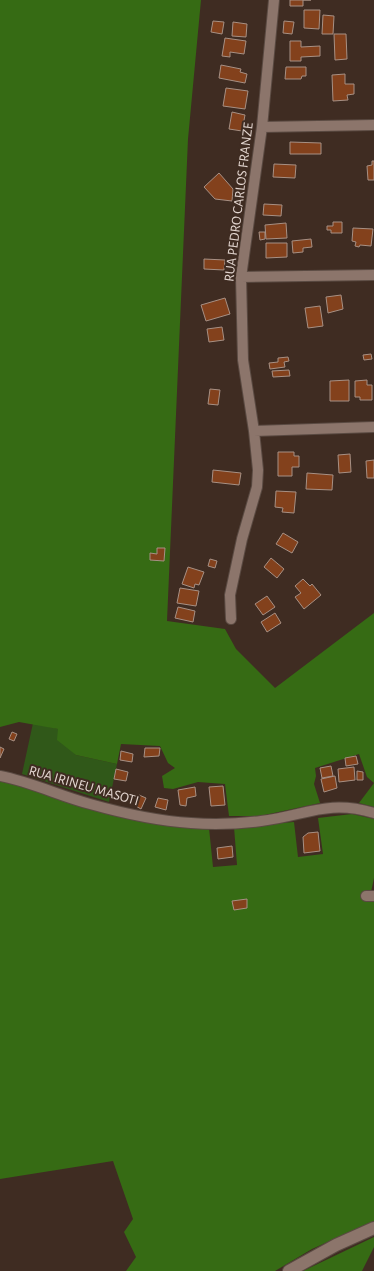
<svg xmlns="http://www.w3.org/2000/svg" width="374" height="1271" viewBox="0 0 374 1271" font-family="'Alegreya Sans',sans-serif">
	<rect width="100%" height="100%" fill="#3f2c22"/>
	<path fill="#305819" d="M 33,723 L 58,729 L 76,755 L 117,764 L 109,802 L 22,774 Z"/>
	<path fill="#366b14" d="M 0,0 L 201,0 L 188,139 L 167,621 L 225,629 L 236,649 L 275,688 L 374,613 L 374,807 L 359,803 L 374,783 L 367,777 L 359,754 L 315,768 L 316,776 L 314,784 L 320,803 L 260,816 L 229,816 L 225,784 L 198,782 L 173,789 L 164,788 L 162,776 L 175,768 L 168,763 L 160,746 L 121,744 L 117,764 L 76,755 L 57,740 L 58,729 L 19,722 L 0,727 Z
		M 0,781 C 35,789 68,803 103,813 C 138,822 173,826 209,828 L 213,867 L 237,865 L 234,827 L 294,822 L 298,857 L 323,854 L 318,818 L 352,814 L 374,819 L 374,878 L 371,892 L 374,900 L 374,1221 L 312,1249 L 275,1271 L 126,1271 L 136,1257 L 124,1232 L 133,1219 L 113,1161 L 0,1179 Z
		M 374,1237 L 374,1247 L 362,1271 L 303,1271 Z"/>
	<path fill="#83411c" stroke="#a79084" d="M 290,0 L 311,0 L 303,0 L 303,6 L 290,6 Z
		M 304,10 L 320,10 L 319,29 L 304,28 Z
		M 323,15 L 334,16 L 333,34 L 322,34 Z
		M 213,21 L 224,22 L 222,34 L 211,32 Z
		M 284,21 L 294,22 L 292,34 L 283,33 Z
		M 233,22 L 247,24 L 246,37 L 232,36 Z
		M 334,34 L 346,34 L 347,59 L 335,60 Z
		M 225,38 L 246,41 L 244,54 L 230,52 L 230,57 L 222,56 Z
		M 290,41 L 301,41 L 301,47 L 320,46 L 320,56 L 301,57 L 301,61 L 290,61 Z
		M 221,65 L 241,69 L 240,72 L 247,74 L 245,83 L 219,78 Z
		M 286,67 L 306,67 L 306,76 L 302,76 L 301,79 L 285,79 Z
		M 345,74 L 345,84 L 354,84 L 354,94 L 347,95 L 348,100 L 333,101 L 332,75 Z
		M 226,88 L 248,91 L 245,109 L 223,106 Z
		M 232,112 L 245,115 L 242,131 L 229,129 Z
		M 290,142 L 321,143 L 321,154 L 290,154 Z
		M 372,161 L 374,161 L 374,180 L 368,180 L 367,166 L 372,165 Z
		M 274,164 L 296,165 L 295,178 L 273,177 Z
		M 219,173 L 233,189 L 232,201 L 215,199 L 204,187 Z
		M 264,204 L 282,205 L 281,216 L 263,215 Z
		M 333,222 L 342,222 L 342,233 L 331,233 L 331,230 L 327,230 L 327,226 L 333,226 Z
		M 286,223 L 287,238 L 266,239 L 265,225 Z
		M 353,228 L 373,229 L 371,246 L 360,245 L 359,247 L 355,246 L 356,242 L 352,241 Z
		M 259,232 L 265,232 L 265,239 L 260,240 Z
		M 311,239 L 312,247 L 303,248 L 303,252 L 293,253 L 292,241 Z
		M 266,243 L 287,243 L 287,257 L 266,258 Z
		M 204,259 L 225,260 L 224,270 L 204,269 Z
		M 341,295 L 343,309 L 328,313 L 326,297 Z
		M 225,298 L 230,314 L 206,321 L 201,305 Z
		M 320,306 L 323,326 L 308,328 L 305,308 Z
		M 222,327 L 224,340 L 209,342 L 207,329 Z
		M 371,354 L 372,359 L 364,360 L 363,355 Z
		M 288,357 L 289,361 L 284,362 L 285,367 L 270,369 L 269,363 L 278,362 L 278,358 Z
		M 289,370 L 290,376 L 273,377 L 272,371 Z
		M 349,380 L 349,401 L 330,401 L 330,381 Z
		M 367,380 L 367,385 L 372,385 L 372,400 L 360,400 L 360,397 L 355,397 L 355,381 Z
		M 210,389 L 220,390 L 218,405 L 208,404 Z
		M 278,452 L 294,452 L 294,456 L 299,456 L 299,467 L 292,467 L 292,476 L 278,476 Z
		M 350,454 L 351,472 L 339,473 L 338,455 Z
		M 374,460 L 374,478 L 367,478 L 366,461 Z
		M 213,470 L 241,473 L 239,485 L 212,482 Z
		M 307,473 L 333,475 L 332,490 L 306,489 Z
		M 276,491 L 296,492 L 294,513 L 282,512 L 283,508 L 275,507 Z
		M 283,533 L 298,542 L 292,553 L 276,544 Z
		M 157,548 L 165,548 L 164,561 L 150,560 L 150,553 L 157,554 Z
		M 271,558 L 284,569 L 277,578 L 264,567 Z
		M 210,559 L 217,561 L 215,568 L 208,566 Z
		M 188,567 L 204,572 L 199,585 L 195,584 L 194,588 L 182,584 Z
		M 303,579 L 310,586 L 312,584 L 321,595 L 304,609 L 295,597 L 301,593 L 295,586 Z
		M 180,588 L 199,591 L 196,606 L 177,603 Z
		M 267,596 L 275,607 L 263,615 L 255,604 Z
		M 178,607 L 195,611 L 193,622 L 175,618 Z
		M 275,613 L 281,623 L 267,632 L 261,622 Z
		M 12,732 L 17,734 L 14,741 L 9,739 Z
		M 0,747 L 4,749 L 0,758 Z
		M 145,748 L 160,748 L 159,756 L 144,757 Z
		M 121,751 L 133,754 L 132,762 L 120,760 Z
		M 356,756 L 358,764 L 346,766 L 345,758 Z
		M 331,766 L 333,776 L 322,778 L 320,768 Z
		M 354,767 L 355,780 L 339,782 L 338,769 Z
		M 116,769 L 128,772 L 126,781 L 114,779 Z
		M 357,771 L 363,772 L 363,780 L 357,780 Z
		M 335,776 L 337,788 L 324,792 L 321,779 Z
		M 223,786 L 225,805 L 211,806 L 209,787 Z
		M 195,787 L 196,796 L 187,798 L 186,806 L 180,805 L 178,790 Z
		M 139,795 L 146,798 L 141,809 L 134,805 Z
		M 158,798 L 168,800 L 166,810 L 155,807 Z
		M 318,832 L 320,851 L 304,853 L 303,837 L 308,833 Z
		M 232,846 L 233,857 L 218,859 L 217,848 Z
		M 247,899 L 247,908 L 234,910 L 232,901 Z"/>
	<g fill="none" stroke-linecap="round" stroke-linejoin="round">
		<g stroke="#5a4a42" stroke-width="12">
			<path id="street" d="M 262,127 L 374,125
				M 241,277 L 374,275
				M 254,431 L 374,427
				M 231,619 L 230,595 L 242,539 L 257,487 L 258,470 L 254,431 L 243,360 L 241,277 L 262,127 L 274,0
				M 0,776 C 31,782 60,796 90,804 C 122,813 158,821 191,823 C 214,825 238,824 261,821 C 305,816 327,799 374,813
				M 366,896 L 374,896"/>
		</g>
		<g stroke="#5a4a42" stroke-width="14">
			<path id="secondary" d="M 289,1271 L 336,1245 L 374,1228"/>
		</g>
		<use href="#street" stroke="#8c756b" stroke-width="10"/>
		<use href="#secondary" stroke="#8c756b" stroke-width="12"/>
	</g>
	<g text-anchor="middle" stroke-width="4" stroke-linejoin="round" paint-order="stroke">
		<g font-size="14" fill="#e3d6d0" stroke="#3f2c22">
			<text transform="translate(238 202) rotate(-83)" y="5">RUA PEDRO CARLOS FRANZE</text>
			<text transform="translate(84 785) rotate(16)" y="5">RUA IRINEU MASOTI</text>
		</g>
	</g>
</svg>
